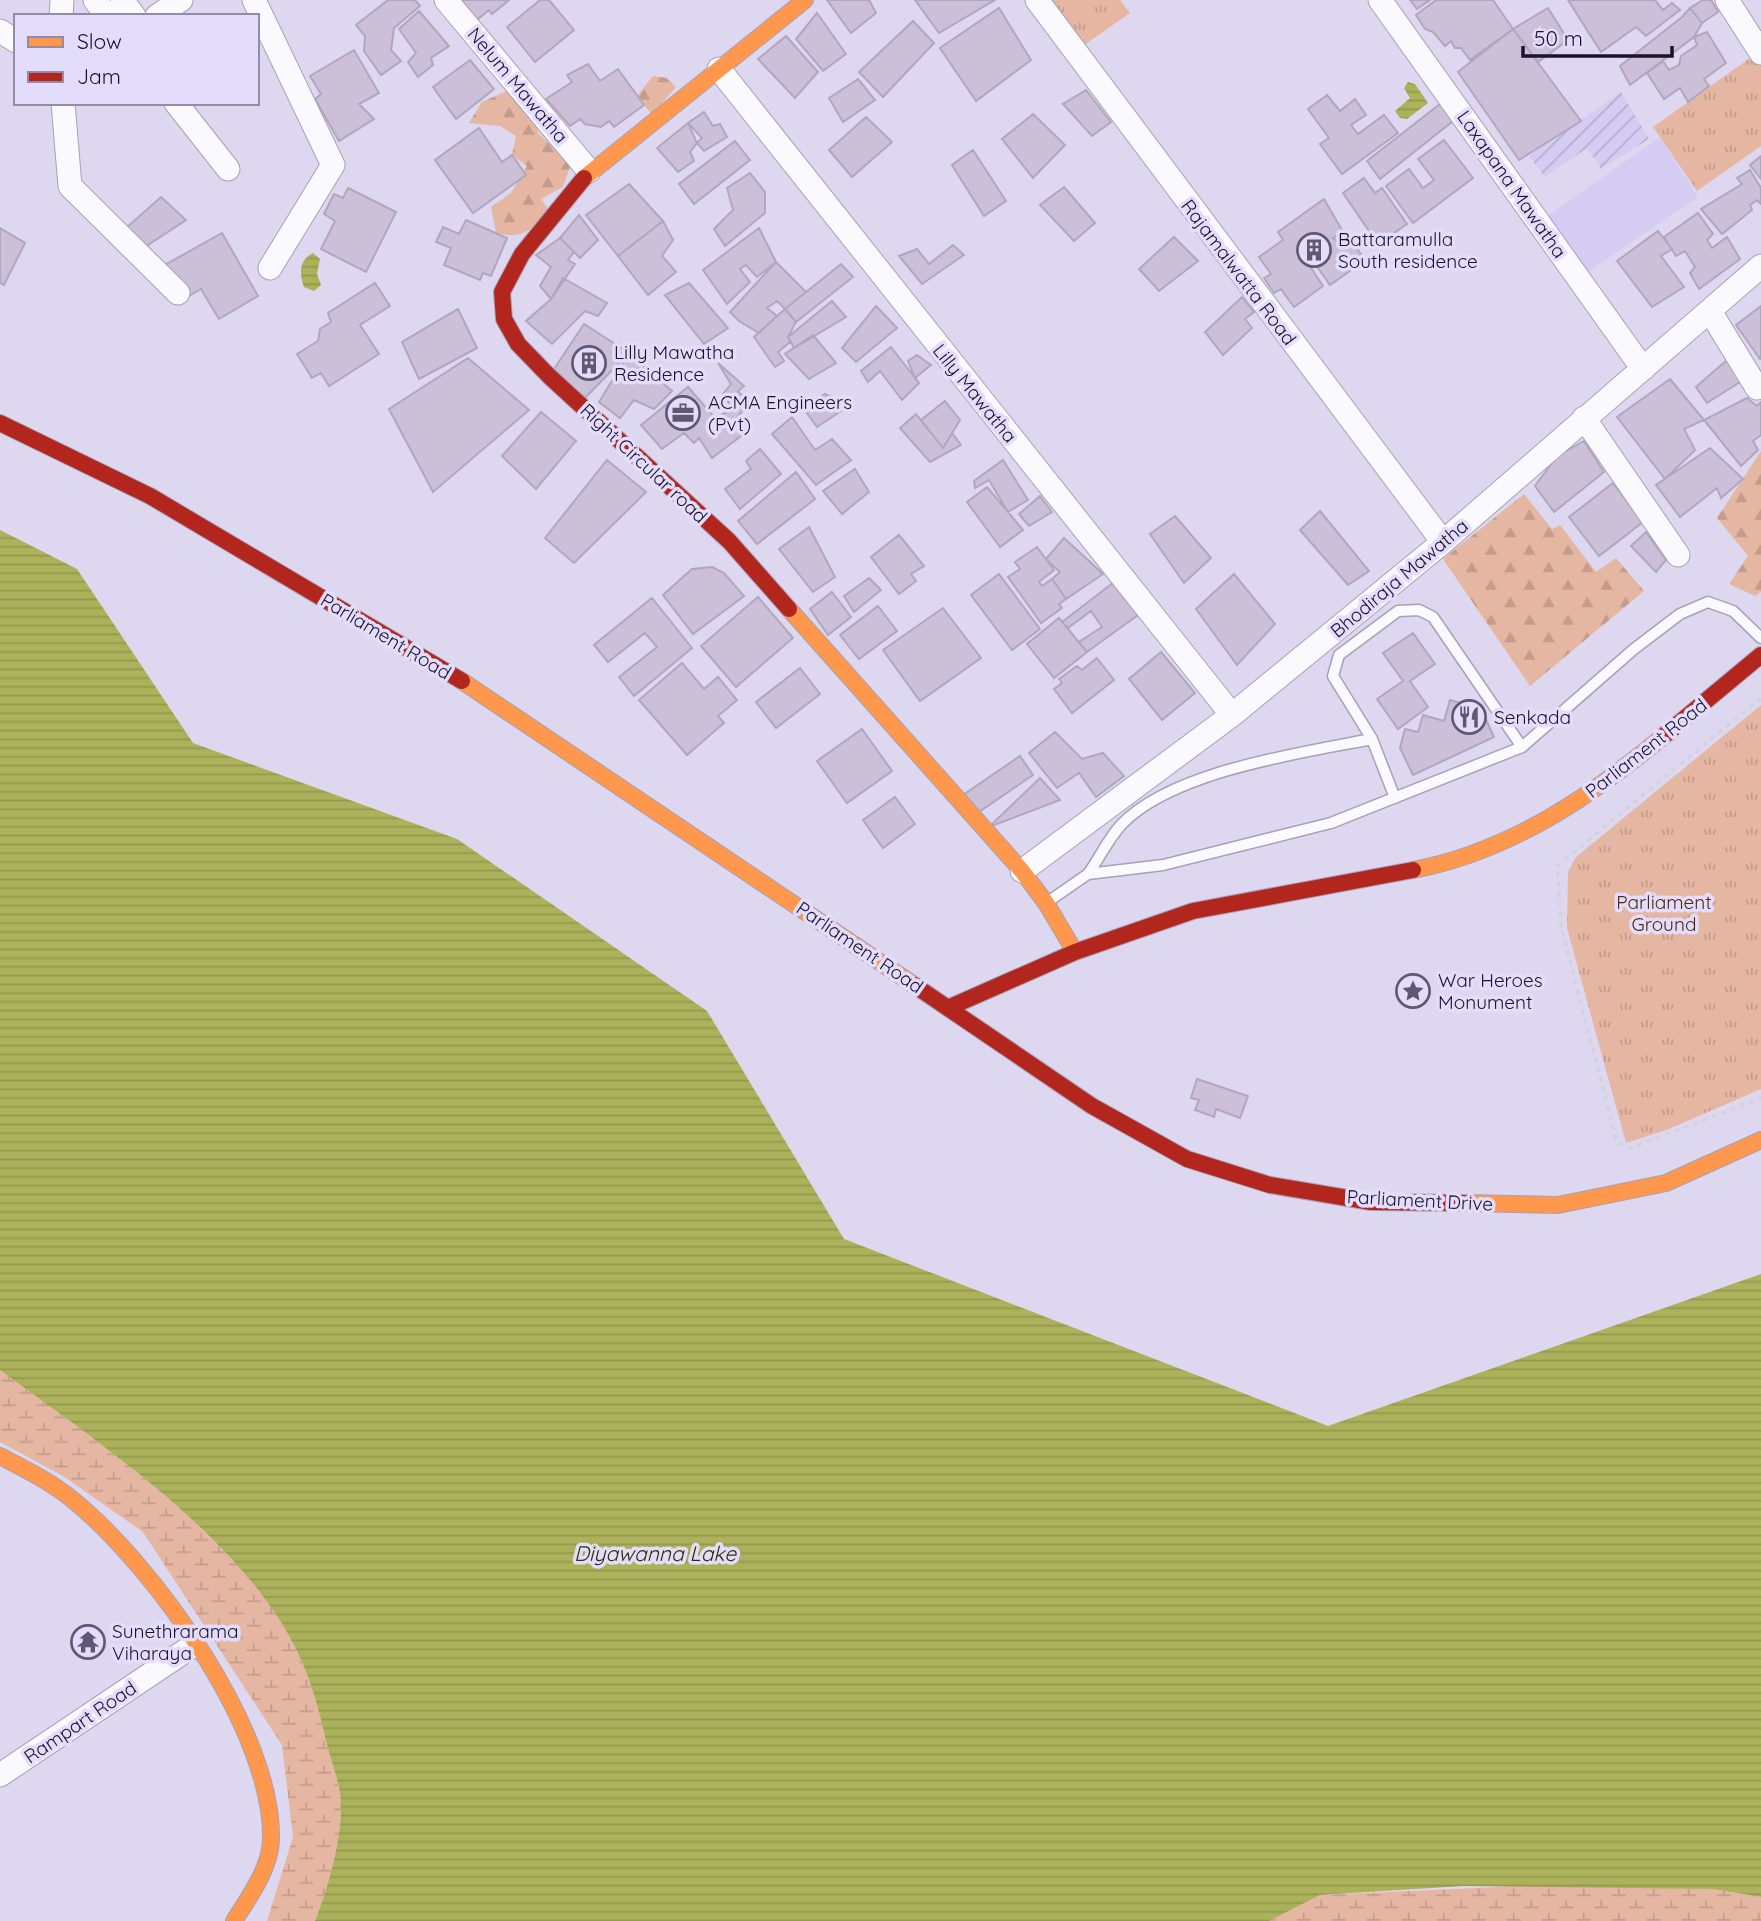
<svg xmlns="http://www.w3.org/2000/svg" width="1761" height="1921" viewBox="0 0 1761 1921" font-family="Quicksand,sans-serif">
	<defs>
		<pattern id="industrial-furrows" width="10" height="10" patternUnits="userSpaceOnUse" patternTransform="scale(1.75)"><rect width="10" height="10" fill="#d4ccf2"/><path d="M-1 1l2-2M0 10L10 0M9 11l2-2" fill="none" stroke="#b5aed0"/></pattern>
		<pattern id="grass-tufts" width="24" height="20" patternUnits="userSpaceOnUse" patternTransform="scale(1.75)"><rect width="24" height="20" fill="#e5b6a2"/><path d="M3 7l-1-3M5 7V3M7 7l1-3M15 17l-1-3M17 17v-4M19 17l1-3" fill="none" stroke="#c49c8c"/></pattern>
		<pattern id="forest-firs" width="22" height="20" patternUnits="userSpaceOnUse" patternTransform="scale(1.75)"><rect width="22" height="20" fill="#e5b6a2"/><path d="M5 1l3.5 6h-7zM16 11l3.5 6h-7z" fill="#c49c8c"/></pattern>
		<pattern id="wetland-marsh" width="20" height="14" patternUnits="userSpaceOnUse" patternTransform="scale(1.75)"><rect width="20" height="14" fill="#e5b6a2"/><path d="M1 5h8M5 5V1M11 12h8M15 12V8" fill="none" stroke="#c49c8c"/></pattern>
		<pattern id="water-rules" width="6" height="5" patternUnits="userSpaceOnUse" patternTransform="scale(1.75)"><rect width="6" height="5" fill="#abb25a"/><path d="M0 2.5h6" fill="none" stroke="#93984f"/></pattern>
	</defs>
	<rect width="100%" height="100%" fill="#ddd8f0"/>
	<path fill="#d4ccf2" d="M 1660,137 L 1698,197 L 1585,274 L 1539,222 Z"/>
	<path fill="url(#industrial-furrows)" d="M 1621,92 L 1649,139 L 1601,169 L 1587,148 L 1545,177 L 1529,156 Z"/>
	<path fill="url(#grass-tufts)" d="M 1050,0 L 1120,0 L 1130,13 L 1083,46 Z
		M 1757,53 L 1761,59 L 1761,146 L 1697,191 L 1653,127 Z
		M 1761,705 L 1761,1089 L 1669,1129 L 1626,1143 L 1567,928 L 1568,872 L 1576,857 Z"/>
	<path fill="url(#forest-firs)" d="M 653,76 L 667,78 L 676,87 L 652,115 L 637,96 Z
		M 511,89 L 538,123 L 538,133 L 571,164 L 563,187 L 541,199 L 548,209 C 533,230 522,240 496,233 L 491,207 L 511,193 L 527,166 L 512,155 L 516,136 L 500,126 L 469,123 L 482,102 Z
		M 1761,451 L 1761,592 L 1755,596 L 1729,584 L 1748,556 L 1717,518 Z
		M 1524,494 L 1552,529 L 1560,525 L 1596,572 L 1616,558 L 1644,591 L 1530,686 L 1443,559 Z"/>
	<path fill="url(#wetland-marsh)" d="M 0,1370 C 98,1442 243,1539 297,1651 C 311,1680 319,1710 326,1741 C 331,1761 340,1783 341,1803 C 342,1839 328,1888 315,1921 L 267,1921 L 293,1837 L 282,1745 L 143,1532 L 63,1476 L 0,1442 Z
		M 1540,1885 L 1713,1889 L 1761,1897 L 1761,1921 L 1269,1921 L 1320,1895 Z"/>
	<path fill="url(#water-rules)" d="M 1408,82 L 1415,84 L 1428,103 L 1407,119 L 1400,118 L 1395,111 L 1410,98 L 1404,88 Z
		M 313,253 L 320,259 L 317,274 L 321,285 L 314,291 L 304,287 C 299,273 299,260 313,253 Z
		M 0,530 L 77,569 L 193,743 L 457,839 L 707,1011 L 844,1239 L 1328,1426 L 1761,1274 L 1761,1897 L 1713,1889 L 1463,1886 L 1320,1895 L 1269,1921 L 315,1921 C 328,1888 342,1839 341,1803 C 340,1783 331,1761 326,1741 C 319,1710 311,1680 297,1651 C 242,1538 99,1443 0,1370 Z"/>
	<path fill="#cbc0d8" stroke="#b2a6be" stroke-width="2" d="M 388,0 L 415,0 L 420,6 L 394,28 L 391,50 L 401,61 L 381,75 L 364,51 L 365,36 L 356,25 Z
		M 457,0 L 509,0 L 492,14 L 489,10 L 471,25 Z
		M 540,0 L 549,0 L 574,30 L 535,62 L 507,27 Z
		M 827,0 L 869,0 L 876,13 L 851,33 Z
		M 915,0 L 995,0 L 939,33 Z
		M 1410,0 L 1430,0 L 1417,9 Z
		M 1436,0 L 1493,0 L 1513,29 L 1470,60 L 1461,48 L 1455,48 L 1451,41 L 1445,46 L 1433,32 L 1425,29 L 1416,15 Z
		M 1568,0 L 1655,0 L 1663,10 L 1672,3 L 1680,10 L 1646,36 L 1636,27 L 1601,52 Z
		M 1703,0 L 1711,0 L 1718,12 L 1702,23 L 1690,8 Z
		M 999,8 L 1031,60 L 976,101 L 940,48 Z
		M 1548,8 L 1568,40 L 1538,62 L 1513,29 Z
		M 1690,8 L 1702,23 L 1694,37 L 1630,85 L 1620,66 L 1682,17 Z
		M 419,11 L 449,46 L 431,58 L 433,65 L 418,77 L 408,62 L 416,53 L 399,29 Z
		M 817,13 L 846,54 L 823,71 L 796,39 Z
		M 913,21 L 934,43 L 883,97 L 859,72 Z
		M 1513,29 L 1581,121 L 1519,160 L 1458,72 Z
		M 1707,32 L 1726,63 L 1704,79 L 1709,86 L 1688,102 L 1680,88 L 1664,99 L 1647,73 L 1663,61 L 1669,70 L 1679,65 L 1681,56 L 1697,45 L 1694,37 Z
		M 786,36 L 818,72 L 795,98 L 758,59 Z
		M 354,50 L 379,93 L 359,104 L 374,119 L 339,141 L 315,99 L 321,94 L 310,76 Z
		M 470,60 L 494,89 L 456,119 L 433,87 Z
		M 588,64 L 600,81 L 618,69 L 644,105 L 614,127 L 609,121 L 601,127 L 585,124 L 580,119 L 570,126 L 546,99 L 572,82 L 567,75 Z
		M 858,79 L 875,100 L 843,122 L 829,98 Z
		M 1086,90 L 1111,122 L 1092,136 L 1063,104 Z
		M 1327,95 L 1340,111 L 1355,99 L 1366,115 L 1351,125 L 1358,134 L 1384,115 L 1398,133 L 1342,174 L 1320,144 L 1329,138 L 1308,109 Z
		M 1440,104 L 1453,121 L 1380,179 L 1367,161 Z
		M 704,112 L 713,126 L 720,124 L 727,137 L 704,151 L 697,143 L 702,138 L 688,123 Z
		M 1033,114 L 1065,145 L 1033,178 L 1002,139 Z
		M 866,117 L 892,142 L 852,177 L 829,150 Z
		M 688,123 L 697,143 L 690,152 L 694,161 L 678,172 L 657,148 Z
		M 479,128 L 502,162 L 512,155 L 526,175 L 473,213 L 435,160 Z
		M 1444,140 L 1473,178 L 1413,223 L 1386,186 L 1409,169 L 1423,188 L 1434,180 L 1418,159 Z
		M 735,141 L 750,160 L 694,204 L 679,184 Z
		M 973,150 L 1006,201 L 984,216 L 952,165 Z
		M 1761,156 L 1761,179 L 1750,165 Z
		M 1750,170 L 1761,188 L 1761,204 L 1757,200 L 1750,205 L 1752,210 L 1722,234 L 1701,209 L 1742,184 L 1737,178 Z
		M 750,173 L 765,192 L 765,213 L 725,246 L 714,229 L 733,210 L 727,188 Z
		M 1364,178 L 1375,193 L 1382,188 L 1407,224 L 1378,244 L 1343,193 Z
		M 629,184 L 663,221 L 618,256 L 586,215 Z
		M 1064,187 L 1095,223 L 1074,241 L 1040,205 Z
		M 348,188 L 396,212 L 366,272 L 321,249 L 335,221 L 324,214 L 334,194 L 343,198 Z
		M 161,197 L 186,220 L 145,247 L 125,229 Z
		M 1324,199 L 1343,232 L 1333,238 L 1339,242 L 1348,236 L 1365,260 L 1330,285 L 1316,265 L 1311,268 L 1323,286 L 1294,307 L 1281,289 L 1274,293 L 1264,278 L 1271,274 L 1259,257 L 1283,240 L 1278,232 Z
		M 1698,213 L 1713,234 L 1707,240 L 1712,248 L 1727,237 L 1740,259 L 1699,289 L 1690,273 L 1695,267 L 1685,251 L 1676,256 L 1664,237 Z
		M 579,215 L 598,240 L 580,258 L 560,238 Z
		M 466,220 L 507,238 L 491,276 L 483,273 L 480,280 L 444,265 L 451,248 L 436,242 L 443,227 L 459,234 Z
		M 663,221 L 673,240 L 662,256 L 676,272 L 648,295 L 618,256 Z
		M 0,228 L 25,243 L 4,285 L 0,283 Z
		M 759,228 L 776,262 L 757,277 L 746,265 L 740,269 L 750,282 L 727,304 L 703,270 Z
		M 1658,231 L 1672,249 L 1661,256 L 1684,287 L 1652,307 L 1617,261 Z
		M 222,233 L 258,296 L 219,319 L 201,289 L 182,300 L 163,266 Z
		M 1174,237 L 1198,261 L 1159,291 L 1139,269 Z
		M 560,238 L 574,252 L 568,260 L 575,264 L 551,299 L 540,286 L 551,267 L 536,255 Z
		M 953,245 L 964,255 L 922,284 L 899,256 L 917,249 L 929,264 Z
		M 776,262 L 806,292 L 785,309 L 777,301 L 767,308 L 777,316 L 759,333 L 739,321 L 730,312 Z
		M 841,264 L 853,277 L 796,322 L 785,309 Z
		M 563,278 L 607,303 L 598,316 L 585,311 L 552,344 L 526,321 L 551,299 Z
		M 375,283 L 390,306 L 360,325 L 379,354 L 329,386 L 321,373 L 312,378 L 297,354 L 318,341 L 320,329 L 331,322 L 328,313 Z
		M 689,283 L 728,328 L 704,344 L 665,295 Z
		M 1242,297 L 1254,312 L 1245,319 L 1252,328 L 1223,355 L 1205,332 Z
		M 832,301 L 846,317 L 794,348 L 788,337 Z
		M 876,306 L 897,328 L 856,362 L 842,348 Z
		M 1761,306 L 1761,358 L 1760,359 L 1736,325 Z
		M 458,309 L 477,348 L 419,379 L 402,342 Z
		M 785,309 L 796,322 L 788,337 L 790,342 L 778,352 L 784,361 L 775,367 L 754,337 Z
		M 584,324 L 629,353 L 583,400 L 552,372 Z
		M 813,335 L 836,363 L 809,379 L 785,354 Z
		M 891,347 L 919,383 L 902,400 L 880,371 L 868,382 L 861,371 Z
		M 629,353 L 672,391 L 654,409 L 634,400 L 620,418 L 599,402 Z
		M 917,355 L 931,365 L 915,378 L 908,361 Z
		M 468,358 L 529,410 L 433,492 L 389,409 Z
		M 1728,359 L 1740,382 L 1707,403 L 1696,387 Z
		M 718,363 L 744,386 L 738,391 L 749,404 L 737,417 L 745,433 L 712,458 L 699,438 L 694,443 L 684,433 L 662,449 L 641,425 L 688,387 L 715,418 L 733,409 L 723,394 L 731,384 Z
		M 1670,379 L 1704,420 L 1684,429 L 1695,450 L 1665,479 L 1617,417 Z
		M 825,394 L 850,405 L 817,427 L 804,409 Z
		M 1747,398 L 1757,406 L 1761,402 L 1761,435 L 1753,441 L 1758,450 L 1741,466 L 1704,420 Z
		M 945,401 L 960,420 L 943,448 L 921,420 Z
		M 541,412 L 576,441 L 536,489 L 502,456 Z
		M 916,414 L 943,448 L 952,433 L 961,445 L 930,462 L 900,428 Z
		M 792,417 L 815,450 L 832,439 L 851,460 L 816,485 L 772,434 Z
		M 1584,441 L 1604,472 L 1554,512 L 1535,486 L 1557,456 Z
		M 1710,448 L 1743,479 L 1721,498 L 1717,488 L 1680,517 L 1656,485 Z
		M 760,449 L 781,474 L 740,509 L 725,489 L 751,469 L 746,461 Z
		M 607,460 L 646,492 L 574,563 L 545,538 Z
		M 1003,460 L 1028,500 L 1008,512 L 989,480 L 975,488 L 974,481 Z
		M 855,469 L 869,492 L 842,514 L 823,491 Z
		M 796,472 L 815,499 L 757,544 L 738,521 Z
		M 1613,483 L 1643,522 L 1599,556 L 1569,517 Z
		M 987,487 L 1023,530 L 1000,547 L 967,502 Z
		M 1040,496 L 1052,512 L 1029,526 L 1019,514 Z
		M 1320,511 L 1369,571 L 1348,585 L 1300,530 Z
		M 1175,516 L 1211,558 L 1184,583 L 1150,534 Z
		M 809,527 L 835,577 L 813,592 L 779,549 Z
		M 1646,532 L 1666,560 L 1656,572 L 1631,546 Z
		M 899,535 L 924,566 L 911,574 L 916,581 L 899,594 L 871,557 Z
		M 1064,538 L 1103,574 L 1066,599 L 1052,579 L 1060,572 L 1046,559 Z
		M 1037,547 L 1054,570 L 1039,582 L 1042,586 L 1052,579 L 1066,599 L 1059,604 L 1062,608 L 1041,623 L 1008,577 L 1020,569 L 1015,562 Z
		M 712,567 L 724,573 L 744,596 L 693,634 L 663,595 L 692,569 Z
		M 999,574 L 1040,629 L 1012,650 L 971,595 Z
		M 1234,574 L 1275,624 L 1237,665 L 1196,609 Z
		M 869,578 L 881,590 L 854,612 L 844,596 Z
		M 1113,583 L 1138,615 L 1087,652 L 1079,642 L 1102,627 L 1091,611 L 1068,628 L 1062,622 Z
		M 832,592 L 851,617 L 828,635 L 810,609 Z
		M 758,597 L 793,638 L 736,687 L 701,646 Z
		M 652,598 L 692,648 L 634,696 L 619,677 L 657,647 L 645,633 L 608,662 L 594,645 Z
		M 878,606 L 897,631 L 859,659 L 840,635 Z
		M 943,608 L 981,658 L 920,701 L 883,650 Z
		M 1059,618 L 1087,652 L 1054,678 L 1027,644 Z
		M 1413,633 L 1435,664 L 1410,681 L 1428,707 L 1398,729 L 1377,699 L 1403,681 L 1383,653 Z
		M 1161,652 L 1195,693 L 1162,720 L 1129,679 Z
		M 1097,658 L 1114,680 L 1072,713 L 1054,689 L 1062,683 L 1059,679 L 1077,666 L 1082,670 Z
		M 682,663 L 704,689 L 718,677 L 737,700 L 718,716 L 724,723 L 687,755 L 639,700 Z
		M 800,668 L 820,694 L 776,728 L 756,702 Z
		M 1450,700 L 1481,709 L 1494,737 L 1413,775 L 1400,748 L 1405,729 L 1418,732 L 1423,715 L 1444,721 Z
		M 862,729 L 892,771 L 847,803 L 817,761 Z
		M 1055,732 L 1082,759 L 1103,753 L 1124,776 L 1096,797 L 1079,773 L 1057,788 L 1029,753 Z
		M 1020,756 L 1033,775 L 976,814 L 963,795 Z
		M 1040,778 L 1060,800 L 989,827 Z
		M 895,797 L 915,824 L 883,848 L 863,820 Z
		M 1197,1079 L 1248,1096 L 1240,1118 L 1216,1109 L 1214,1117 L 1195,1110 L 1199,1100 L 1191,1098 Z"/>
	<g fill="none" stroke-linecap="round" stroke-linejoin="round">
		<g stroke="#a6a0b8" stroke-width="13">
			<path id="lane" d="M 1372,739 L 1333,676 L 1339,655 L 1398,611 L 1419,610 L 1433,617 L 1522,747
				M 1088,874 C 1099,859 1108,839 1121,825 C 1172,771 1301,753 1372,739 L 1395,798
				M 1049,901 L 1088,874 L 1163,865 L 1331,823 L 1522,747 L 1634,649 L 1680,614 L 1708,602 L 1733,611 L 1761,638"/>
		</g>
		<g stroke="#a6a0b8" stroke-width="25">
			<path id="street" d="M 95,0 L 107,16
				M 122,0 L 134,16
				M 254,0 L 333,165 L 270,268
				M 446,0 L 589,171
				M 1037,0 L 1443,542
				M 1380,0 L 1643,369
				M 1727,0 L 1761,53
				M 61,16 L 62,0
				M 157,16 L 181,0
				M 0,31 L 16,41
				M 719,69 L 1232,715
				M 63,103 L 70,186 L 178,293
				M 176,103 L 228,169
				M 1711,313 L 1757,388
				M 1584,418 L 1678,555
				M 1022,871 L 1232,715 L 1443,542 L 1761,266
				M 0,1775 L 194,1645"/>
		</g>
		<g stroke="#a6a0b8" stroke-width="18">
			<path id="slow" d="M 584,178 L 805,0
				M 789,609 L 1022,871 L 1046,903 L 1075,952
				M 462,681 L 914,985
				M 1413,870 C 1509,852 1592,796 1666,734
				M 1464,1203 L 1558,1205 L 1666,1183 L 1761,1140
				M 0,1456 C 25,1469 51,1482 73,1500 C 154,1566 274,1732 271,1840 C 270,1869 249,1897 234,1921"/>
		</g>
		<g stroke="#a6a0b8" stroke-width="18">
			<path id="jam" d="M 584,178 L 522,254 L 502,292 L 504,319 L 518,344 L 549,376 L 729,541 L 789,609
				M 0,423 L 150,496 L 462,681
				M 1666,734 L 1761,655
				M 914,985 L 1092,1106 L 1187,1159 L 1270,1185 L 1371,1202 L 1464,1203
				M 950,1007 L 1075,952 L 1193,911 L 1413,870"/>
		</g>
		<path stroke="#d4d3db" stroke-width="3.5" stroke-dasharray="5 5" stroke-linecap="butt" d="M 1761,698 L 1557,866 L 1561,926 L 1617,1143 L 1631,1148 L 1761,1098"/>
		<use href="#lane" stroke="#faf9fd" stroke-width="10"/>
		<use href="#street" stroke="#faf9fd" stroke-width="23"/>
		<use href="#slow" stroke="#ff974d" stroke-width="16"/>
		<use href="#jam" stroke="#b3261e" stroke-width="16"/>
	</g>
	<defs>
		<g id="building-ring" transform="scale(1.75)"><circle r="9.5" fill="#e3ddfb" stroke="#5f5872" stroke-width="1.5"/><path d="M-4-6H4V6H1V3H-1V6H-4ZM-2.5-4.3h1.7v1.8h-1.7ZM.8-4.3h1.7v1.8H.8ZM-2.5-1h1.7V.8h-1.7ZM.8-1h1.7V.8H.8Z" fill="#5f5872"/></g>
		<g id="office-ring" transform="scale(1.75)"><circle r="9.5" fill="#e3ddfb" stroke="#5f5872" stroke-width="1.5"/><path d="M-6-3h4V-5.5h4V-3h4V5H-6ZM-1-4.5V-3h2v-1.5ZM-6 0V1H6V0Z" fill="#5f5872"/></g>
		<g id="restaurant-ring" transform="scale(1.75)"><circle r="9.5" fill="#e3ddfb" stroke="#5f5872" stroke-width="1.5"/><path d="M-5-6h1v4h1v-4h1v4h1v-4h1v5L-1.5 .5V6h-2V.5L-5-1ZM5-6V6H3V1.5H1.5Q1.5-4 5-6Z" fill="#5f5872"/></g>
		<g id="sight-ring" transform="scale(1.75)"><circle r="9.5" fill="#e3ddfb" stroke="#5f5872" stroke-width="1.5"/><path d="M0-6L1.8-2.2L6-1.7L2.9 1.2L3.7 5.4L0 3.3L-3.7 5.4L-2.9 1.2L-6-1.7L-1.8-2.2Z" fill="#5f5872"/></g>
		<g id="temple-ring" transform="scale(1.75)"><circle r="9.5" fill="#e3ddfb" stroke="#5f5872" stroke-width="1.5"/><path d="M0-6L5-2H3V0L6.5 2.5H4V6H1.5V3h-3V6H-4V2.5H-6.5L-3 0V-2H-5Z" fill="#5f5872"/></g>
	</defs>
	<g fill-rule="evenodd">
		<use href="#building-ring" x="1314" y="250"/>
		<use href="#building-ring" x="589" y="363"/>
		<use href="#office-ring" x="683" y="413"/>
		<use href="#restaurant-ring" x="1469" y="717"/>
		<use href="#sight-ring" x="1413" y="991"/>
		<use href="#temple-ring" x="88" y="1642"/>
	</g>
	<g text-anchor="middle" stroke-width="7" stroke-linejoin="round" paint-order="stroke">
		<g font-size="19" fill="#1b132e" stroke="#e3ddfb">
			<text transform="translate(518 85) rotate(50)" y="7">Nelum Mawatha</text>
			<text transform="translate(1512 184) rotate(55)" y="7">Laxapana Mawatha</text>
			<text transform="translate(1239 272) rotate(53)" y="7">Rajamalwatta Road</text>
			<text transform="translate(975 393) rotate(51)" y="7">Lilly Mawatha</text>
			<text transform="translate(644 463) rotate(43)" y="7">Right Circular road</text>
			<text transform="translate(1399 578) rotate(-40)" y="7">Bhodiraja Mawatha</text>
			<text transform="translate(386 636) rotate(31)" y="7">Parliament Road</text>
			<text transform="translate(1646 748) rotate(-38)" y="7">Parliament Road</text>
			<text transform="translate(860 947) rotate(34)" y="7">Parliament Road</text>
			<text transform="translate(1420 1200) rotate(3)" y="7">Parliament Drive</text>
			<text transform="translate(80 1722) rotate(-34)" y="7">Rampart Road</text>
		</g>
		<g font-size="19" fill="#1b132e" stroke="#e3ddfb" text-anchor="start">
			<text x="1338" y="246">Battaramulla<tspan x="1338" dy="22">South residence</tspan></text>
			<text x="614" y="359">Lilly Mawatha<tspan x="614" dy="22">Residence</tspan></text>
			<text x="708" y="409">ACMA Engineers<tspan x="708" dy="22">(Pvt)</tspan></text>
			<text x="1494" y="724">Senkada</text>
			<text x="1438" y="987">War Heroes<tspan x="1438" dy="22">Monument</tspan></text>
			<text x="112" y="1638">Sunethrarama<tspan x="112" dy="22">Viharaya</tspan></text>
		</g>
		<g font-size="19" fill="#4f2809" stroke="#e3ddfb">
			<text x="1664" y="909">Parliament<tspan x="1664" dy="22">Ground</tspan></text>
		</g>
		<g font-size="21" font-style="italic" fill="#2d3200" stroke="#e3ddfb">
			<text x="655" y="1561">Diyawanna Lake</text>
		</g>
	</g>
	<rect x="14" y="14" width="245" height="91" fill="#e3ddfb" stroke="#938ca9" stroke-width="2"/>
	<rect x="28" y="37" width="35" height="10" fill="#ff974d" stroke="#938ca9" stroke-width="2"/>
	<text x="77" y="49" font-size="21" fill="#1b132e">Slow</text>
	<rect x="28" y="72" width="35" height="10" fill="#b3261e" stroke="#938ca9" stroke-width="2"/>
	<text x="77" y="84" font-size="21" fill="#1b132e">Jam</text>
	<path d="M1523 46v10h149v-10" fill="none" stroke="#1b132e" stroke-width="3.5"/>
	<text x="1534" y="46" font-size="21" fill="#1b132e" stroke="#e3ddfb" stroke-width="5" paint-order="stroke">50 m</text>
</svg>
